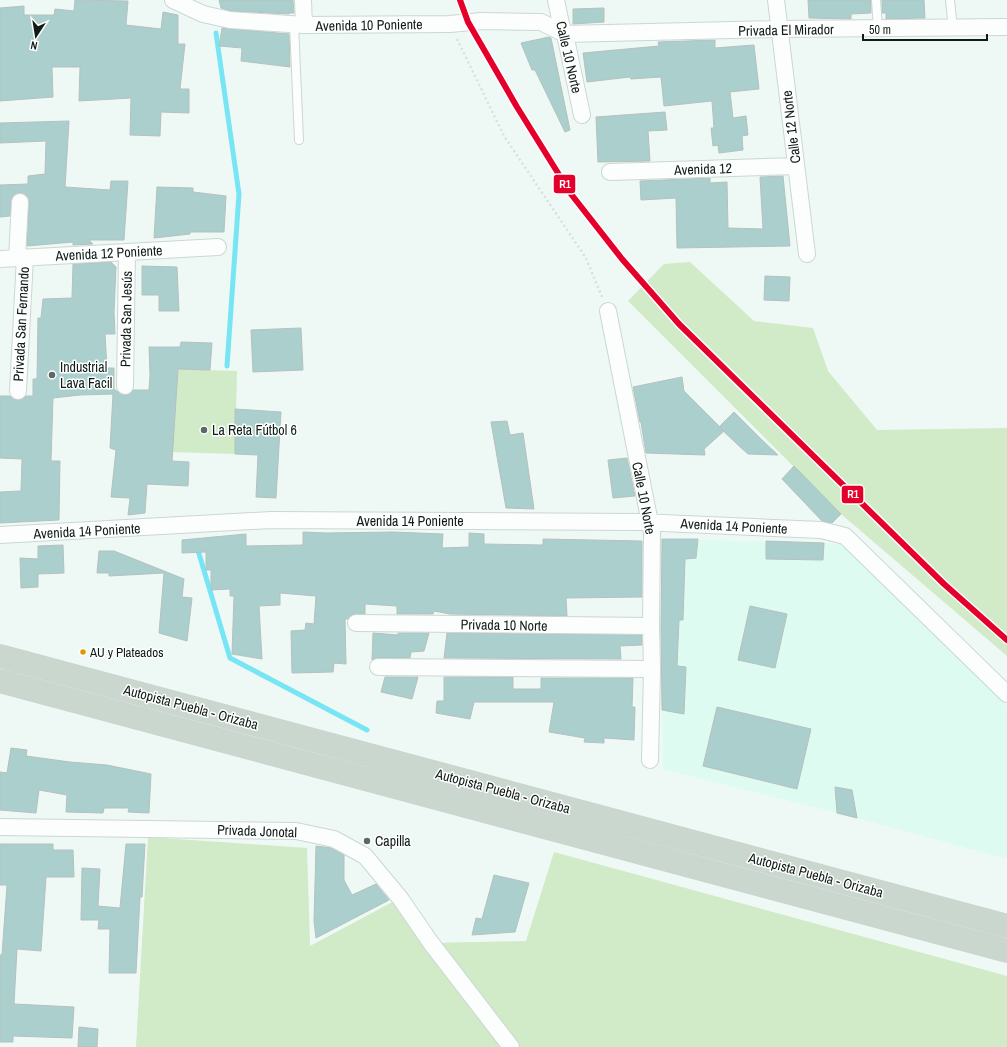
<svg xmlns="http://www.w3.org/2000/svg" width="1007" height="1047" viewBox="0 0 1007 1047" font-family="'Archivo Narrow',sans-serif">
	<rect width="100%" height="100%" fill="#eef9f5"/>
	<path fill="#ddfbf0" d="M 662,539 L 824,543 L 847,545 L 1007,706 L 1007,859 L 857,818 L 663,769 L 661,628 Z"/>
	<path fill="#d1eac7" d="M 690,262 L 754,321 L 813,328 L 828,371 L 877,430 L 1007,428 L 1007,656 L 841,514 L 628,301 L 664,264 Z
		M 178,369 L 237,371 L 235,454 L 172,452 Z
		M 148,837 L 307,848 L 310,946 L 400,898 L 431,943 L 526,941 L 554,852 L 1007,976 L 1007,1047 L 136,1047 Z"/>
	<g fill="none" stroke-linecap="round" stroke-linejoin="round">
		<path stroke="#77e5f4" stroke-width="5" d="M 216,33 L 239,194 L 227,366
			M 197,547 L 230,658 L 367,730"/>
	</g>
	<path fill="#abcfcc" stroke="#b5c1bf" d="M 75,0 L 128,1 L 126,25 L 161,29 L 163,12 L 178,15 L 178,44 L 185,44 L 180,89 L 189,89 L 189,113 L 161,112 L 160,136 L 130,135 L 131,98 L 79,101 L 80,67 L 52,67 L 53,97 L 0,101 L 0,8 L 24,6 L 24,15 L 54,15 L 55,9 L 74,11 Z
		M 219,0 L 293,0 L 294,13 L 289,13 L 289,14 L 231,11 L 221,8 Z
		M 808,0 L 871,0 L 871,13 L 851,14 L 851,19 L 809,18 Z
		M 882,0 L 924,0 L 925,18 L 886,19 L 886,13 L 882,13 Z
		M 604,8 L 604,22 L 573,24 L 573,9 Z
		M 222,28 L 289,34 L 290,67 L 241,61 L 242,48 L 219,46 Z
		M 549,37 L 551,38 L 570,130 L 565,132 L 535,70 L 532,70 L 521,43 Z
		M 715,40 L 715,48 L 754,45 L 759,89 L 730,92 L 733,118 L 746,116 L 748,135 L 742,136 L 743,150 L 719,153 L 718,145 L 713,146 L 711,128 L 714,128 L 712,101 L 664,106 L 661,77 L 631,79 L 630,77 L 587,82 L 583,53 L 659,46 L 658,42 Z
		M 665,112 L 667,130 L 648,131 L 650,161 L 598,162 L 596,117 Z
		M 69,121 L 65,187 L 110,190 L 111,181 L 128,181 L 124,240 L 89,240 L 93,244 L 73,245 L 73,242 L 27,246 L 29,203 L 29,198 L 25,194 L 20,193 L 15,194 L 12,197 L 11,201 L 10,216 L 0,217 L 0,185 L 28,184 L 28,176 L 45,174 L 46,141 L 0,143 L 0,123 Z
		M 783,176 L 790,246 L 677,248 L 676,198 L 641,200 L 640,181 L 710,178 L 710,183 L 727,182 L 728,228 L 763,229 L 760,177 Z
		M 157,187 L 193,188 L 193,192 L 226,196 L 224,232 L 190,232 L 190,234 L 154,238 Z
		M 111,262 L 116,267 L 114,312 L 115,334 L 105,334 L 107,368 L 114,368 L 114,390 L 116,390 L 120,394 L 124,395 L 130,394 L 133,390 L 149,390 L 150,375 L 149,347 L 180,347 L 181,342 L 212,343 L 210,370 L 178,369 L 172,461 L 189,462 L 188,486 L 147,484 L 145,513 L 128,515 L 130,498 L 111,497 L 116,450 L 110,448 L 113,394 L 80,395 L 53,398 L 51,461 L 60,461 L 59,520 L 0,523 L 0,492 L 21,491 L 22,459 L 0,458 L 0,396 L 10,396 L 13,399 L 18,400 L 23,399 L 26,396 L 33,396 L 33,379 L 37,379 L 38,318 L 41,318 L 43,299 L 72,298 L 73,264 Z
		M 142,266 L 177,267 L 179,311 L 159,311 L 159,295 L 142,295 Z
		M 765,276 L 790,277 L 789,301 L 764,300 Z
		M 301,328 L 303,370 L 253,372 L 251,330 Z
		M 682,377 L 684,391 L 724,431 L 704,449 L 705,455 L 646,453 L 641,422 L 640,422 L 633,387 Z
		M 235,409 L 281,412 L 276,498 L 256,497 L 258,455 L 235,454 Z
		M 734,412 L 761,439 L 778,455 L 748,454 L 738,445 L 719,427 Z
		M 507,421 L 510,435 L 523,433 L 534,509 L 506,508 L 491,422 Z
		M 627,458 L 635,496 L 613,498 L 608,460 Z
		M 794,466 L 841,514 L 832,523 L 822,521 L 782,479 Z
		M 303,532 L 327,533 L 393,532 L 443,534 L 442,548 L 469,547 L 469,533 L 484,534 L 484,544 L 543,545 L 543,539 L 642,541 L 642,597 L 566,598 L 567,616 L 450,614 L 434,611 L 433,614 L 397,614 L 397,606 L 365,604 L 365,614 L 352,615 L 348,619 L 345,619 L 346,664 L 334,663 L 333,672 L 292,673 L 291,631 L 305,630 L 306,623 L 314,624 L 316,596 L 280,593 L 280,605 L 259,606 L 262,659 L 232,654 L 234,596 L 230,596 L 230,589 L 211,590 L 211,570 L 206,570 L 206,552 L 182,553 L 182,540 L 246,534 L 246,546 L 303,545 Z
		M 662,539 L 698,539 L 696,558 L 685,559 L 683,620 L 679,620 L 677,666 L 686,667 L 684,714 L 662,710 L 661,629 Z
		M 766,541 L 824,543 L 823,560 L 766,559 Z
		M 63,545 L 64,573 L 38,574 L 38,587 L 21,588 L 20,558 L 38,559 L 38,546 Z
		M 99,551 L 114,551 L 184,579 L 182,597 L 192,598 L 187,641 L 159,633 L 164,573 L 109,576 L 109,573 L 97,573 Z
		M 750,606 L 787,614 L 775,668 L 738,660 Z
		M 373,633 L 398,635 L 398,633 L 429,633 L 424,651 L 411,652 L 410,658 L 378,658 L 372,660 Z
		M 447,633 L 642,635 L 642,645 L 620,646 L 621,659 L 444,658 Z
		M 385,677 L 418,677 L 412,699 L 381,692 Z
		M 444,677 L 513,677 L 513,689 L 541,689 L 541,678 L 633,678 L 632,707 L 635,707 L 634,740 L 604,738 L 604,743 L 584,742 L 585,738 L 549,732 L 554,702 L 474,702 L 470,719 L 436,713 L 437,701 L 444,701 Z
		M 717,707 L 811,729 L 797,789 L 703,766 Z
		M 11,748 L 27,750 L 26,756 L 70,762 L 107,765 L 151,774 L 149,813 L 128,812 L 129,808 L 104,808 L 103,813 L 66,812 L 67,795 L 39,790 L 36,813 L 0,810 L 0,772 L 7,773 Z
		M 835,787 L 852,790 L 857,818 L 837,813 Z
		M 0,844 L 53,844 L 53,850 L 73,850 L 74,877 L 46,877 L 41,951 L 17,949 L 14,1004 L 74,1007 L 72,1038 L 13,1036 L 13,1042 L 0,1042 L 0,955 L 2,955 L 7,885 L 0,885 Z
		M 126,844 L 145,844 L 142,897 L 140,897 L 136,973 L 109,973 L 110,929 L 98,929 L 99,920 L 81,920 L 82,868 L 100,869 L 98,906 L 120,908 Z
		M 316,846 L 331,848 L 344,855 L 344,880 L 352,895 L 376,884 L 389,900 L 316,938 L 314,921 Z
		M 494,875 L 529,883 L 515,932 L 472,935 L 476,918 L 482,919 Z
		M 79,1027 L 98,1029 L 97,1047 L 78,1047 Z"/>
	<g fill="none" stroke-linecap="round" stroke-linejoin="round">
		<g stroke="#cbd7d3" stroke-width="10">
			<path id="lane" d="M 876,0 L 878,29
				M 950,0 L 953,29
				M 294,24 L 299,140"/>
		</g>
		<g stroke="#cbd7d3" stroke-width="18">
			<path id="street" d="M 173,0 L 203,14 L 230,20 L 304,25 L 450,24 L 481,21 L 541,22 L 565,34 L 779,29 L 1007,27
				M 303,0 L 304,25
				M 556,0 L 561,24 L 565,34 L 582,115
				M 776,0 L 807,254
				M 610,172 L 796,166
				M 17,258 L 20,202
				M 0,259 L 218,247
				M 608,311 L 652,533 L 651,626 L 652,669 L 650,760
				M 125,386 L 127,252
				M 18,391 L 25,257
				M 0,535 L 271,520 L 640,522 L 821,530 L 845,536 L 1007,694
				M 356,623 L 651,626
				M 378,667 L 652,669
				M 0,827 L 296,831 L 334,839 L 365,856 L 400,898 L 431,943 L 511,1047"/>
		</g>
		<g stroke="#cdd4d1" stroke-width="24">
			<path id="highway" d="M 0,656 L 1007,926
				M 0,681 L 1007,951"/>
		</g>
		<path stroke="#dadfdd" stroke-width="2.5" stroke-dasharray="2 3" stroke-linecap="butt" d="M 457,39 L 504,136 L 586,258 L 602,297"/>
		<use href="#lane" stroke="#fcfefe" stroke-width="8"/>
		<use href="#street" stroke="#fcfefe" stroke-width="16"/>
		<use href="#highway" stroke="#c9d7cf" stroke-width="22"/>
		<g stroke="#fff" stroke-width="9">
			<path id="rail-1" d="M 460,0 L 468,22 L 517,107 L 571,194 L 622,259 L 679,324 L 944,584 L 1007,640"/>
		</g>
		<use href="#rail-1" stroke="#e4002b" stroke-width="6"/>
	</g>
	<g fill="#5d6965" stroke="#fff" stroke-width="1.5">
		<circle cx="52" cy="375" r="4"/>
		<circle cx="204" cy="430" r="4"/>
		<circle cx="367" cy="841" r="4"/>
	</g>
	<circle fill="#e09802" stroke="#fff" stroke-width="1.5" cx="83" cy="652" r="3.5"/>
	<g text-anchor="middle" stroke-width="3" stroke-linejoin="round" paint-order="stroke">
		<g font-size="13" fill="#0f1c18" stroke="#fff" text-anchor="start">
			<text x="90" y="657">AU y Plateados</text>
		</g>
		<g font-size="14" fill="#0f1c18" stroke="#fff">
			<text transform="translate(369 25) rotate(-1)" y="5">Avenida 10 Poniente</text>
			<text transform="translate(786 30) rotate(-1)" y="5">Privada El Mirador</text>
			<text transform="translate(569 57) rotate(77)" y="5">Calle 10 Norte</text>
			<text transform="translate(791 127) rotate(-97)" y="5">Calle 12 Norte</text>
			<text transform="translate(703 169) rotate(-2)" y="5">Avenida 12</text>
			<text transform="translate(109 253) rotate(-3)" y="5">Avenida 12 Poniente</text>
			<text transform="translate(126 319) rotate(-89)" y="5">Privada San Jesús</text>
			<text transform="translate(21 324) rotate(-87)" y="5">Privada San Fernando</text>
			<text transform="translate(644 498) rotate(79)" y="5">Calle 10 Norte</text>
			<text x="410" y="526">Avenida 14 Poniente</text>
			<text transform="translate(734 526) rotate(3)" y="5">Avenida 14 Poniente</text>
			<text transform="translate(87 531) rotate(-3)" y="5">Avenida 14 Poniente</text>
			<text transform="translate(504 625) rotate(1)" y="5">Privada 10 Norte</text>
			<text transform="translate(191 707) rotate(15)" y="5">Autopista Puebla - Orizaba</text>
			<text transform="translate(503 791) rotate(15)" y="5">Autopista Puebla - Orizaba</text>
			<text transform="translate(257 831) rotate(2)" y="5">Privada Jonotal</text>
			<text transform="translate(816 875) rotate(15)" y="5">Autopista Puebla - Orizaba</text>
		</g>
		<g font-size="14" fill="#0f1c18" stroke="#fff" text-anchor="start">
			<text x="60" y="372">Industrial<tspan x="60" dy="16">Lava Facil</tspan></text>
			<text x="212" y="435">La Reta Fútbol 6</text>
			<text x="375" y="846">Capilla</text>
		</g>
	</g>
	<g stroke="#fff" stroke-width="1.5">
		<rect x="553" y="174" width="23" height="20" rx="4" fill="#e4002b"/>
		<rect x="841" y="485" width="23" height="19" rx="4" fill="#e4002b"/>
	</g>
	<g font-size="11" text-anchor="middle" font-weight="bold" fill="#fff">
		<text x="565" y="188">R1</text>
		<text x="853" y="498">R1</text>
	</g>
	<g transform="translate(36 36) rotate(192)" stroke="#ffffff" stroke-width="3" paint-order="stroke">
	<path d="M0-3L7 15L0 10L-7 15Z" fill="#0f1c18"/>
	<text y="-6" font-size="11" font-weight="bold" text-anchor="middle" fill="#0f1c18">N</text>
	</g>
	<path d="M863 34v6h124v-6" fill="none" stroke="#0f1c18" stroke-width="2"/>
	<text x="869" y="34" font-size="12" fill="#0f1c18" stroke="#ffffff" stroke-width="3" paint-order="stroke">50 m</text>
</svg>
